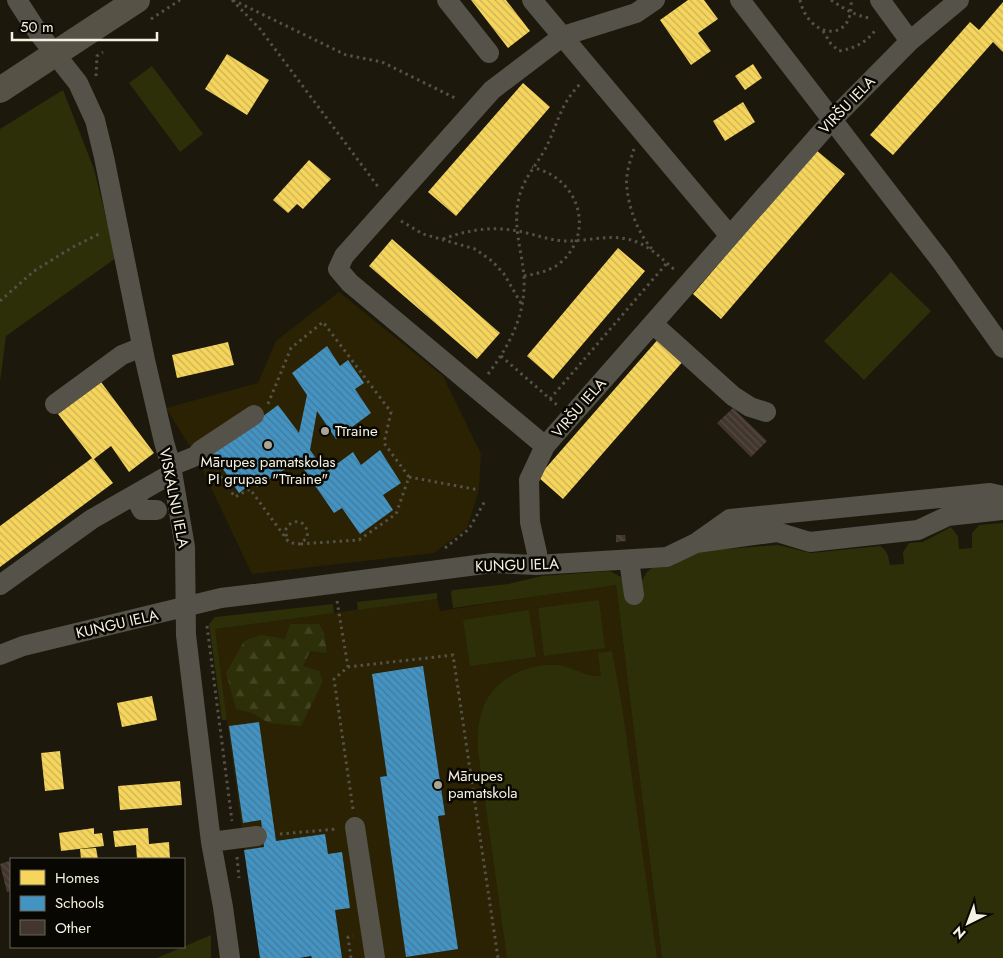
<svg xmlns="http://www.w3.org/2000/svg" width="1003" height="958" viewBox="0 0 1003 958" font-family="Jost,sans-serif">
	<defs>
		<pattern id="forest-firs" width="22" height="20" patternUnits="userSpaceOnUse" patternTransform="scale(1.25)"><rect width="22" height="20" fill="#2d2f09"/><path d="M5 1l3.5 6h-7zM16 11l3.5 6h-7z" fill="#424321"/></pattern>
		<pattern id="homes-back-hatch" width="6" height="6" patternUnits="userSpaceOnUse" patternTransform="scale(1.25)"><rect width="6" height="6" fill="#f6d55c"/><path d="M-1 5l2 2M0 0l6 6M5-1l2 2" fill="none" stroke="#cbb256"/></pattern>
		<pattern id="schools-back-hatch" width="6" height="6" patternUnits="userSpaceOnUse" patternTransform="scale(1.25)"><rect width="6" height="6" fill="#4393c3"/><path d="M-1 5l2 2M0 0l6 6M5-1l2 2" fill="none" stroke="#457997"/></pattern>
		<pattern id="building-back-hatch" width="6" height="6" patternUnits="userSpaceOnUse" patternTransform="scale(1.25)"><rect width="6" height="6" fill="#42362e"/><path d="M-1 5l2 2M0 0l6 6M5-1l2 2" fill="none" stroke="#554a42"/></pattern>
	</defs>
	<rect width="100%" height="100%" fill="#1c180b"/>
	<path fill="#2a2203" d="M 339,292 L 443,376 L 481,454 L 479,490 L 467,528 L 434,553 L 252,574 L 196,456 L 166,408 L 258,383 L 276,341 Z
		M 616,584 L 662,958 L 312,958 L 311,956 L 299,958 L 260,958 L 214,629 L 437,599 L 440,611 Z"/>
	<path fill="#2d2f09" d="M 152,66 L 203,134 L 180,152 L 129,83 Z
		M 63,90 L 94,169 L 116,258 L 6,336 L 0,382 L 0,129 Z
		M 891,272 L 931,311 L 864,380 L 824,341 Z
		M 1003,523 L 1003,958 L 662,958 L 616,585 L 453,608 L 451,592 L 453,590 L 508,584 L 542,576 L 610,571 L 621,577 L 623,582 L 641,582 L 647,572 L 652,568 L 670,567 L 701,551 L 778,545 L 811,553 L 880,546 C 888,551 888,556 890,565 L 904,564 L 903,552 L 909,543 L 923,542 L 951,527 L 958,536 L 959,549 L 972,548 L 972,533 L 979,525 Z
		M 437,593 L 437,599 L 358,610 L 357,602 Z
		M 599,600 L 605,648 L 544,656 L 538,608 Z
		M 333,604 L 334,613 L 215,629 L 227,720 L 222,720 L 210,631 L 209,624 L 215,617 Z
		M 529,610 L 536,657 L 470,666 L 463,620 Z
		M 612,651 L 622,706 L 657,958 L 507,958 L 478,750 C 477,735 478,722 483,708 C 493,680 528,662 558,665 C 573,667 587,678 601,676 L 598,653 Z
		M 211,935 L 211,958 L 157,958 Z"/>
	<path fill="url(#forest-firs)" d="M 290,624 L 319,624 L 324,632 L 327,653 L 310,651 L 303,666 L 319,671 L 323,681 L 301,726 L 269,723 L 252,713 L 236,709 L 226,673 L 244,641 L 261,635 L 285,639 Z"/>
	<path fill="url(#homes-back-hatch)" d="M 471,0 L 506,0 L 530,31 L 508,48 Z
		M 688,0 L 704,0 L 718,19 L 698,33 L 711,51 L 691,65 L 660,20 Z
		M 1003,2 L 1003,52 L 993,42 L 893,155 L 870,135 L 970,22 L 979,30 Z
		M 227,54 L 269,80 L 247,115 L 205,89 Z
		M 753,64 L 762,78 L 745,90 L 735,76 Z
		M 523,83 L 550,107 L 456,216 L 428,192 Z
		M 743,102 L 755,122 L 725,141 L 713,121 Z
		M 816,150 L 845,174 L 721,319 L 693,294 Z
		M 309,160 L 331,179 L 303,209 L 297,204 L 288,213 L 273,200 Z
		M 392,239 L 500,333 L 477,359 L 369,266 Z
		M 618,248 L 645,271 L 553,379 L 527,356 Z
		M 660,337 L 685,359 L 563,499 L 538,477 Z
		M 228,342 L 234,365 L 177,378 L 172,355 Z
		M 101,382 L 154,453 L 129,472 L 111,446 L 94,459 L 113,483 L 0,567 L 0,526 L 92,458 L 58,414 Z
		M 152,696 L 157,720 L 122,727 L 117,703 Z
		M 60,751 L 64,789 L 45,791 L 41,753 Z
		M 180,781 L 182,805 L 120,810 L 118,786 Z
		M 94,828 L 94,834 L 102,833 L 104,846 L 61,851 L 59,833 Z
		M 148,828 L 149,844 L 169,842 L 170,859 L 137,859 L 136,845 L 115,847 L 113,831 Z
		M 96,848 L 98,859 L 81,859 L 80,849 Z"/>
	<path fill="url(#schools-back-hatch)" d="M 327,346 L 340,366 L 348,360 L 364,383 L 355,389 L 371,413 L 336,439 L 317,411 L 310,450 L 326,472 L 353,452 L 361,465 L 380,450 L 401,483 L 383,495 L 393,510 L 360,534 L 342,508 L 334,513 L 298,461 L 257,487 L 252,483 L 239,493 L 213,454 L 278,405 L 299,433 L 307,395 L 292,373 Z
		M 423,666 L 445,815 L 438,816 L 458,949 L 406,957 L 380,777 L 387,776 L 372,674 Z
		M 259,722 L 276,841 L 325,834 L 328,854 L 342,852 L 350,908 L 335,910 L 342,958 L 312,958 L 311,956 L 299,958 L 260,958 L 244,850 L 264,847 L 261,820 L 243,823 L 229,726 Z"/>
	<path fill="url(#building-back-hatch)" d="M 733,408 L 767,441 L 751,457 L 717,423 Z
		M 616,535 L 625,535 L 626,541 L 616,542 Z
		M 9,861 L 11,868 L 11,891 L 7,892 L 0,864 Z"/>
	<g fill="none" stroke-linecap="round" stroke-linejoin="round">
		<path stroke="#545148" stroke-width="3" stroke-dasharray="2.5 4" stroke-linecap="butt" d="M 232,0 L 260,29 L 379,188
			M 233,0 L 346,55 L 382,62 L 457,99
			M 800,0 C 808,38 854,45 851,0
			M 831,0 C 843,8 855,16 870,18
			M 151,19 L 180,0
			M 823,31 L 831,44 L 839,51 C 856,48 867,42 877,28
			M 96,76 L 97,56 L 103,52
			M 634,149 C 630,161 625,176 627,188 C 629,209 638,233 652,249
			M 401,221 L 423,234 L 475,249 L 492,261 L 504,274 L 522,305
			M 443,239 C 467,230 492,226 518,231 C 534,234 551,241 567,241 C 591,241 616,232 639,243 C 653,249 664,261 676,271
			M 524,276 C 536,274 550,271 560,263 C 590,238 584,193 550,174 C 545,171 538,169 532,167
			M 0,301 L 34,271 L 73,247 L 101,233
			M 501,356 L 557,405
			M 488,374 C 510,345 526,314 524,277 C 522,252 515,235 517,209 C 520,182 532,172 544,151 C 558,126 558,107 580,84
			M 550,399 L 667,263
			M 268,404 L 291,348 L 323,322 L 391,412 L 384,443 L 409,477 L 396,514 L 359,540 L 299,544
			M 213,466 L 235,497 L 250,489 L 288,541 L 295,544 L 299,544 L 307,538 C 310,521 292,515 285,531 L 288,541
			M 409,477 L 479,490
			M 445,548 L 469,529 L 485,501
			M 337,601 L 348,667
			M 207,626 L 232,821
			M 353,809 L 334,679 L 348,667 L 453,655 L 498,958
			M 280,834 L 337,829
			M 237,857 L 239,878
			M 351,958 L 348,937 L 353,936"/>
		<path stroke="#545249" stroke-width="20" d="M 17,0 L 37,31 L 78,83 L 95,120 L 104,157 L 145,360 L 164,442 L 171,466 L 185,547 L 186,635 L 211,842 L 223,907 L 230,958
			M 447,0 L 489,53
			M 532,0 L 730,236
			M 655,0 L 636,13 L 563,36 L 492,90 L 344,256 L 338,269 L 350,283 L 545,446 L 832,120 L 910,41 L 959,0
			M 740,0 L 941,261 L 1003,348
			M 880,0 L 910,41
			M 653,324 L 733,396 L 750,407 L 766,412
			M 55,404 L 122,355 L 142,347
			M 171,466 L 196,456 L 201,450 L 254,415
			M 134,495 L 142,510 L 157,510
			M 699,541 L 730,519 L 990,493 L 1003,496
			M 629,560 L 634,595
			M 536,565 L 537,553 L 530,522 L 529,480 L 545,446
			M 0,585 L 92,519 L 171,474
			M 0,655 L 23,646 L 221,598 L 254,594 L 492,563 L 536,565 L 667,557 L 696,543 L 777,532 L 810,542 L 918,530 L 948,516 L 1003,510
			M 355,827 L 375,958
			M 211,842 L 257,836"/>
		<path stroke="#565246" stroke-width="26" d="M 0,90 L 137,0"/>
	</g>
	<g fill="#aaa697" stroke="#090701" stroke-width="2">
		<circle cx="325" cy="431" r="5"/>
		<circle cx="268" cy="445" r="5"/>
		<circle cx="438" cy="785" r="5"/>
	</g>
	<g text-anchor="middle" stroke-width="5" stroke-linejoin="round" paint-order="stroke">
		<g font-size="15" fill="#f6f2e3" stroke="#090701">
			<text transform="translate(847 105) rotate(-46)" y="5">VIRŠU IELA</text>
			<text transform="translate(579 408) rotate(-49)" y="5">VIRŠU IELA</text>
			<text transform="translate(174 498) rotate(79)" y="5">VISKALNU IELA</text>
			<text transform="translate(517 565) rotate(-2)" y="5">KUNGU IELA</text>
			<text transform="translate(117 624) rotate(-13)" y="5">KUNGU IELA</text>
		</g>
		<g font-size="15" fill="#f6f2e3" stroke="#090701" text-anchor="start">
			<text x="335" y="436">Tīraine</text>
			<text x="268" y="467" text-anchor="middle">Mārupes pamatskolas<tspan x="268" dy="17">PI grupas "Tīraine"</tspan></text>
			<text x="448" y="781">Mārupes<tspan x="448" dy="17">pamatskola</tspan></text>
		</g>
	</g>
	<rect x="10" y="858" width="175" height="90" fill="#090701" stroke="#68655b"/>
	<rect x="20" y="870" width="25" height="15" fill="#f6d55c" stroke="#68655b"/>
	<text x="55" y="883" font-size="15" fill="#f6f2e3">Homes</text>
	<rect x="20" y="896" width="25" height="15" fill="#4393c3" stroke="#68655b"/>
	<text x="55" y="908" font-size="15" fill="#f6f2e3">Schools</text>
	<rect x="20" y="920" width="25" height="15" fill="#42362e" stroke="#68655b"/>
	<text x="55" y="933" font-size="15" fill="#f6f2e3">Other</text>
	<g transform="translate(968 923) rotate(222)" stroke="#090701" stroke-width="4" paint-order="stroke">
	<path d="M0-4L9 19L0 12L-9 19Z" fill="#f6f2e3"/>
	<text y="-8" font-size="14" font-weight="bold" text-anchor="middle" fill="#f6f2e3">N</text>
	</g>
	<path d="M12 32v8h145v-8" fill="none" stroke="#f6f2e3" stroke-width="2.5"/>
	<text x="20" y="32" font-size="15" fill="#f6f2e3" stroke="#090701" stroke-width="4" paint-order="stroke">50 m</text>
</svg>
